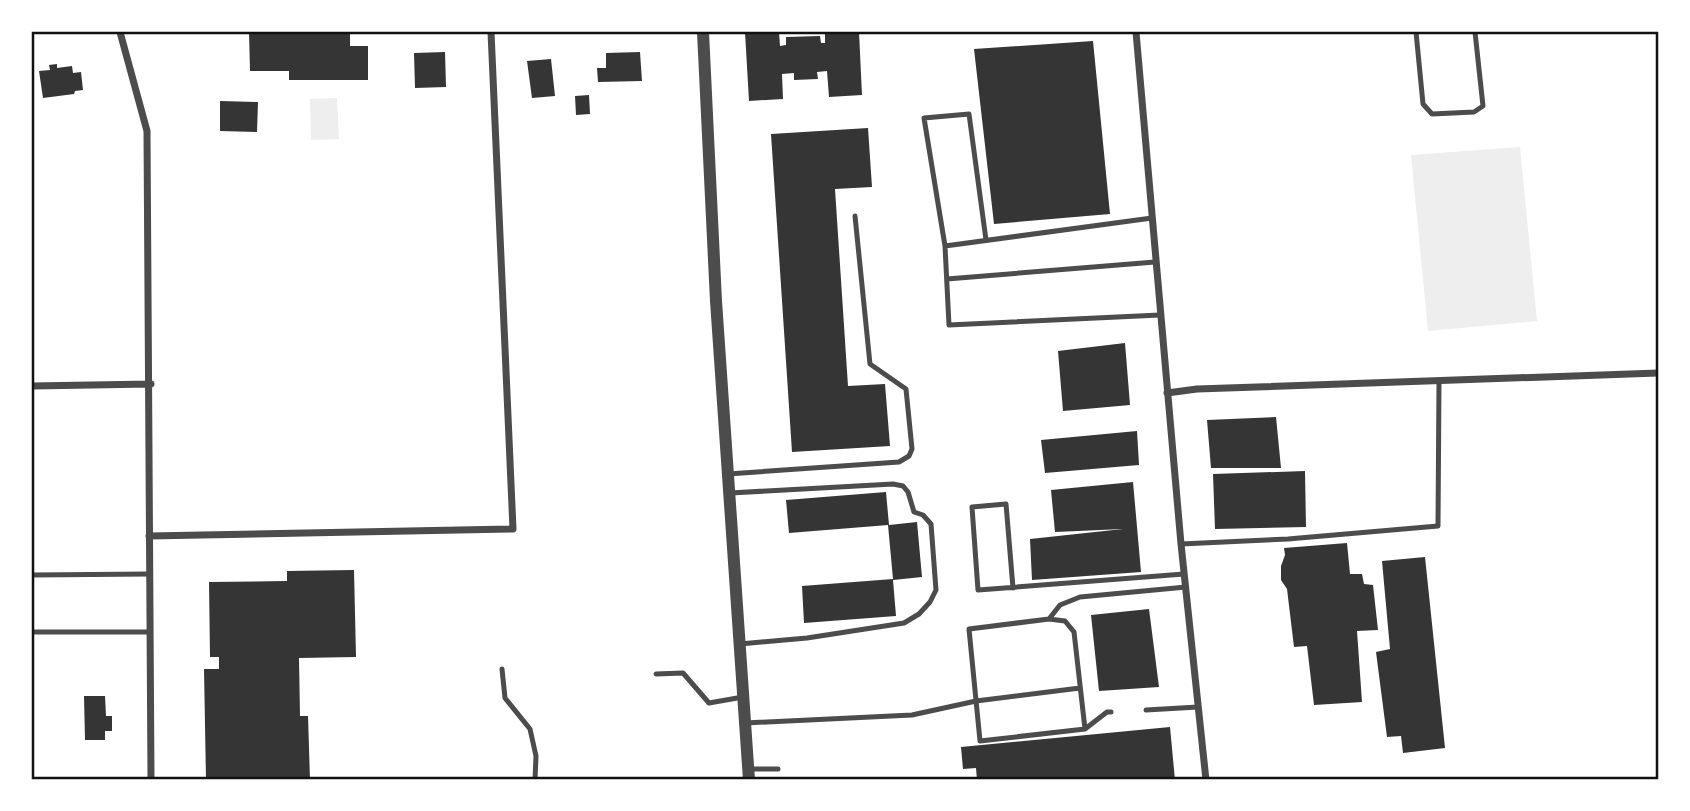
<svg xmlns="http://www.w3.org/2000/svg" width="1690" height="811" viewBox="0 0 1690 811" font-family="Inter,sans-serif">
	<rect width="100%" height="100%" fill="#fff"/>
	<path fill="#eee" d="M 337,98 L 339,139 L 311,140 L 310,99 Z
		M 1520,147 L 1537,321 L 1428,331 L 1411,155 Z"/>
	<path fill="#353535" d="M 249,32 L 350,32 L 350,46 L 368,46 L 368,80 L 289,80 L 289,71 L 250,71 Z
		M 745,32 L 779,32 L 780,46 L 786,45 L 786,37 L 820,36 L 821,43 L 825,43 L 825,32 L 859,32 L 862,95 L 829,97 L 827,71 L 817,72 L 818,79 L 794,80 L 794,73 L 782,74 L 783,99 L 749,101 Z
		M 1093,41 L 1110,214 L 994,224 L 974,49 Z
		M 445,52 L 446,87 L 415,88 L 414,53 Z
		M 640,52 L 642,81 L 598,82 L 597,68 L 606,68 L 606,53 Z
		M 551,59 L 555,96 L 532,98 L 527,61 Z
		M 57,64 L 57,68 L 72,66 L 73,73 L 81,72 L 83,90 L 75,91 L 74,94 L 43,98 L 39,71 L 50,70 L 49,65 Z
		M 589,95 L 590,114 L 576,115 L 575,96 Z
		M 220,101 L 258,102 L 257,132 L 220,131 Z
		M 868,128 L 872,187 L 835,189 L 848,386 L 885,384 L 890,446 L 792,452 L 771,134 Z
		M 1125,343 L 1130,405 L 1063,411 L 1058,351 Z
		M 1276,417 L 1281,468 L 1211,468 L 1207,420 Z
		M 1137,431 L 1139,465 L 1045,473 L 1041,440 Z
		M 1305,471 L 1306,527 L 1215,529 L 1213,474 Z
		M 1133,482 L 1141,572 L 1032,580 L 1030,539 L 1123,529 L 1055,532 L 1051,490 Z
		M 886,492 L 889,525 L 917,522 L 922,577 L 893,580 L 896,616 L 804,623 L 802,586 L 893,579 L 888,525 L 789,533 L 786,500 Z
		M 1347,543 L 1350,574 L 1362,574 L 1364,584 L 1373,585 L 1378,630 L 1357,631 L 1362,702 L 1314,705 L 1307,646 L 1294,647 L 1287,589 L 1281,580 L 1281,566 L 1285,555 L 1284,548 Z
		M 1425,557 L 1445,748 L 1403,753 L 1401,736 L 1387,737 L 1376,652 L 1390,649 L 1382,561 Z
		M 354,570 L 356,657 L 299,658 L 300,716 L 308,716 L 310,780 L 206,780 L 204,669 L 219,669 L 219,657 L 210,657 L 209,582 L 287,581 L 287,571 Z
		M 1149,609 L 1159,687 L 1099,691 L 1091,615 Z
		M 84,696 L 105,696 L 106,716 L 112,716 L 112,731 L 105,731 L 105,740 L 85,740 Z
		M 1170,727 L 1175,780 L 977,780 L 976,768 L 963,769 L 961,747 Z"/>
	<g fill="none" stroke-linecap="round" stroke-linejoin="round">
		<path stroke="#4c4c4c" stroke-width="5" d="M 1416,32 L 1423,104 L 1432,114 L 1474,112 L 1483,106 L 1475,32
			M 986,240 L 969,114 L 924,118 L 945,246 L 949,325 L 1160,315
			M 945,246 L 1152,218
			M 947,279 L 1155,262
			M 728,474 L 899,462 L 909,456 L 912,449 L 906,389 L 870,364 L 855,216
			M 730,493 L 893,484 L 903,486 L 908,492 L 914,512 L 923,515 L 931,524 L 936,590 L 930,602 L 919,614 L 904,623 L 807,638 L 740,644
			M 1181,544 L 1288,539 L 1438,526 L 1439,381
			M 32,575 L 150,574
			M 1013,588 L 1006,504 L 972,507 L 978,590 L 1184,574
			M 1049,619 L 1060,605 L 1080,597 L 1186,587
			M 32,632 L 150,632
			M 502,669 L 505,698 L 530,729 L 536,756 L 535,780
			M 656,674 L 683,673 L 709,703 L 743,697
			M 1146,710 L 1198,707
			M 745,723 L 912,715 L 976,701 L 1080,688
			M 1085,729 L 1074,632 L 1065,621 L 1049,619 L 969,629 L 980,741 L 1085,729 L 1107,712 L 1111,712
			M 749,769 L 778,769"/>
		<path stroke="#4c4c4c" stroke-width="7" d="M 120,32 L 147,131 L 151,780
			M 1136,32 L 1181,544 L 1206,780
			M 32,386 L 151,384
			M 1167,393 L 1197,389 L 1658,373
			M 149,536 L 513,529 L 491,32"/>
		<path stroke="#4c4c4c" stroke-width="12" d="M 703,32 L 716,301 L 749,780"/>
	</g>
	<rect width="1690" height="811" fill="none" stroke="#ffffff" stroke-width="66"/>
	<rect x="33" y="33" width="1624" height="745" fill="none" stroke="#111" stroke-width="2.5"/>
</svg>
